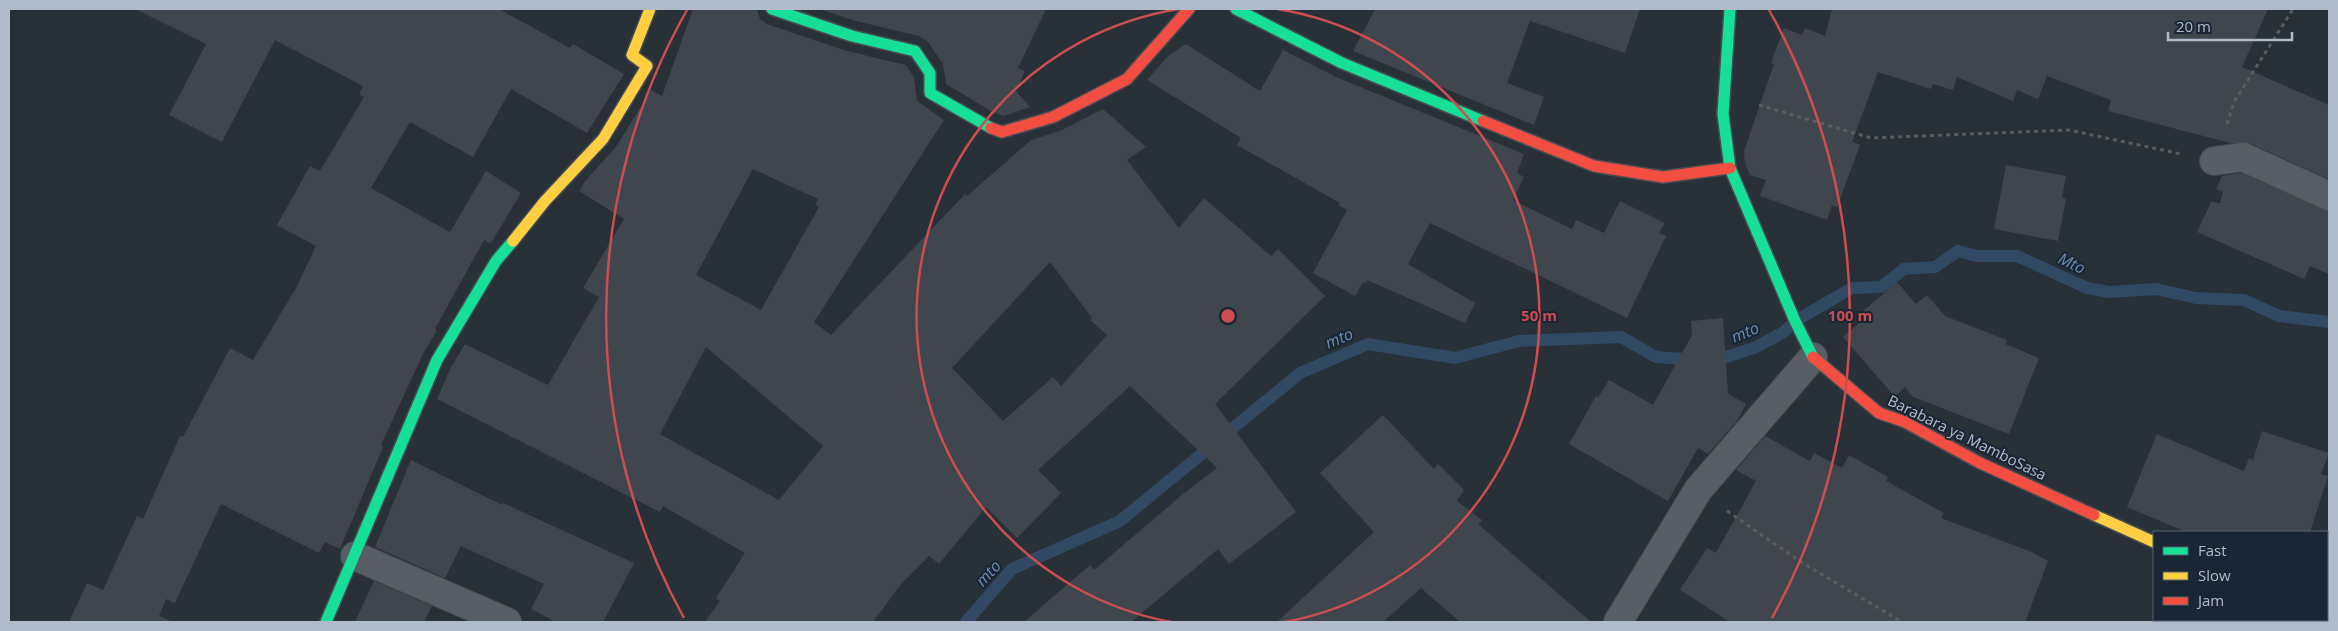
<svg xmlns="http://www.w3.org/2000/svg" width="2338" height="631" viewBox="0 0 2338 631" font-family="'Open Sans',sans-serif">
	<rect width="100%" height="100%" fill="#283038"/>
	<g fill="none" stroke-linecap="round" stroke-linejoin="round">
		<path stroke="#324964" stroke-width="12" d="M 966,622 L 1012,569 L 1120,521 L 1300,373 L 1368,344 L 1455,358 L 1519,341 L 1621,337 L 1656,357 L 1699,360 L 1726,357 L 1754,348 L 1784,332 L 1795,321 L 1852,288 L 1881,287 L 1904,269 L 1935,267 L 1958,251 L 1977,256 L 2017,256 L 2087,288 L 2109,292 L 2156,289 L 2196,298 L 2244,300 L 2279,316 L 2329,322"/>
	</g>
	<path fill="#40464e" fill-rule="evenodd" d="M 135,9 L 499,9 L 570,48 L 573,44 L 624,74 L 587,133 L 511,89 L 473,157 L 410,122 L 371,188 L 450,232 L 486,171 L 521,193 L 493,240 L 490,243 L 484,240 L 435,329 L 437,330 L 423,354 L 381,445 L 383,447 L 340,549 L 325,542 L 319,553 L 221,504 L 175,603 L 166,599 L 159,616 L 173,622 L 69,622 L 87,583 L 103,590 L 137,516 L 143,519 L 180,436 L 183,437 L 230,348 L 253,360 L 296,288 L 316,246 L 277,225 L 310,166 L 320,171 L 364,97 L 359,94 L 363,86 L 275,40 L 222,142 L 169,115 L 206,44 Z
		M 693,9 L 757,9 L 760,19 L 767,24 L 847,51 L 906,65 L 914,78 L 917,101 L 944,120 L 814,322 L 831,335 L 965,194 L 967,196 L 1031,140 L 1060,131 L 1103,109 L 1146,147 L 1127,160 L 1179,228 L 1204,198 L 1271,256 L 1278,249 L 1325,296 L 1215,404 L 1296,512 L 1229,564 L 1218,549 L 1131,622 L 1024,622 L 1090,565 L 1094,570 L 1183,494 L 1217,468 L 1130,386 L 1038,470 L 1061,493 L 1017,538 L 986,507 L 939,564 L 929,556 L 902,583 L 873,622 L 705,622 L 720,601 L 716,598 L 745,553 L 663,506 L 660,512 L 437,399 L 451,367 L 465,344 L 548,385 L 599,297 L 583,288 L 624,219 L 579,191 L 585,181 L 616,147 L 651,90 L 662,96 ZM 753,169 L 818,199 L 815,205 L 819,207 L 761,310 L 696,275 ZM 1050,262 L 1092,318 L 1090,320 L 1107,335 L 1061,386 L 1053,377 L 1003,421 L 952,368 ZM 706,347 L 823,446 L 779,500 L 660,434 Z
		M 820,9 L 1046,9 L 1018,68 L 1025,71 L 1016,91 L 1030,107 L 1003,116 L 991,111 L 946,84 L 943,64 L 928,42 L 919,36 L 856,21 Z
		M 1375,9 L 1640,9 L 1625,53 L 1530,21 L 1507,83 L 1544,97 L 1534,125 L 1353,51 Z
		M 1832,9 L 2268,9 L 2242,67 L 2329,105 L 2329,179 L 2249,143 L 2230,143 L 2108,111 L 2111,100 L 2047,76 L 2038,99 L 2017,90 L 2013,101 L 1957,77 L 1953,90 L 1933,84 L 1931,89 L 1878,72 L 1852,142 L 1860,145 L 1837,207 L 1832,205 L 1827,220 L 1760,196 L 1766,180 L 1750,175 L 1745,164 L 1744,151 L 1774,64 L 1771,63 L 1784,28 L 1802,35 L 1805,28 L 1825,36 Z
		M 1186,44 L 1260,91 L 1283,50 L 1336,77 L 1524,154 L 1517,173 L 1524,177 L 1513,200 L 1572,229 L 1576,220 L 1604,233 L 1620,201 L 1665,223 L 1659,233 L 1666,236 L 1627,318 L 1430,223 L 1408,264 L 1475,303 L 1465,323 L 1367,280 L 1366,283 L 1363,282 L 1355,296 L 1313,273 L 1347,210 L 1338,205 L 1340,203 L 1237,145 L 1241,138 L 1147,80 L 1169,55 Z
		M 2006,165 L 2066,176 L 2062,198 L 2066,199 L 2058,241 L 1994,229 Z
		M 2241,173 L 2329,211 L 2329,274 L 2310,266 L 2304,279 L 2197,232 L 2211,202 L 2220,203 L 2223,192 L 2216,189 L 2222,176 Z
		M 1897,282 L 1916,304 L 1927,295 L 1945,316 L 2007,340 L 2005,344 L 2039,358 L 2009,434 L 1913,397 L 1905,387 L 1895,397 L 1843,337 L 1866,317 L 1862,312 Z
		M 1723,318 L 1728,394 L 1746,404 L 1737,421 L 1708,454 L 1698,448 L 1668,501 L 1569,444 L 1596,396 L 1598,398 L 1609,380 L 1653,405 L 1692,335 L 1691,321 Z
		M 1383,415 L 1434,469 L 1438,464 L 1464,490 L 1457,501 L 1482,520 L 1478,524 L 1591,622 L 1460,622 L 1421,588 L 1383,622 L 1277,622 L 1374,532 L 1320,473 Z
		M 2262,431 L 2329,453 L 2321,474 L 2328,476 L 2310,532 L 2186,532 L 2127,507 L 2157,434 L 2244,471 L 2249,458 L 2253,460 Z
		M 1765,436 L 1810,461 L 1814,453 L 1842,468 L 1849,455 L 1888,477 L 1886,481 L 1944,513 L 1941,518 L 2032,552 L 2048,561 L 2025,622 L 1730,622 L 1680,590 L 1707,548 L 1716,553 L 1756,481 L 1736,470 Z
		M 411,460 L 502,505 L 503,503 L 634,563 L 603,622 L 556,622 L 531,609 L 544,584 L 461,546 L 445,578 L 375,547 Z
		M 374,581 L 432,606 L 424,622 L 355,622 Z"/>
	<g fill="none" stroke-linecap="round" stroke-linejoin="round">
		<g stroke="#464c53" stroke-width="30">
			<path id="street" d="M 2214,161 L 2243,157 L 2329,196
				M 355,556 L 507,622
				M 1618,622 L 1698,490 L 1813,357"/>
		</g>
		<g stroke="#464c53" stroke-width="14">
			<path id="fast" d="M 772,9 L 852,36 L 915,51 L 930,73 L 930,93 L 991,128
				M 1236,9 L 1342,63 L 1483,121
				M 1730,9 L 1723,114 L 1730,168 L 1795,321 L 1813,357
				M 326,622 L 437,360 L 496,261 L 513,241"/>
		</g>
		<g stroke="#464c53" stroke-width="14">
			<path id="slow" d="M 513,241 L 545,201 L 603,139 L 647,66 L 632,55 L 650,9
				M 2094,515 L 2154,542"/>
		</g>
		<g stroke="#464c53" stroke-width="14">
			<path id="jam" d="M 1483,121 L 1594,166 L 1663,177 L 1730,168
				M 991,128 L 1002,132 L 1053,117 L 1127,79 L 1189,9
				M 1813,357 L 1879,413 L 1905,422 L 1980,463 L 2094,515
				M 2320,620 L 2325,622"/>
		</g>
		<path stroke="#565d63" stroke-width="3" stroke-dasharray="4 4" stroke-linecap="butt" d="M 1759,105 L 1871,138 L 2069,130 L 2181,154
			M 2227,124 L 2234,102 L 2293,9
			M 1727,511 L 1801,562 L 1902,622"/>
		<use href="#street" stroke="#585e66" stroke-width="28"/>
		<use href="#fast" stroke="#16e098" stroke-width="11"/>
		<use href="#slow" stroke="#ffcf43" stroke-width="11"/>
		<use href="#jam" stroke="#f24e42" stroke-width="11"/>
	</g>
	<g fill="none" stroke="#cd4d50" stroke-width="2.5">
		<path d="M1171 622A311 311 0 0 1 1179 9M1277 9A311 311 0 0 1 1285 622"/>
		<path d="M684 618A622 622 0 0 1 687 10M1769 10A622 622 0 0 1 1772 618"/>
	</g>
	<g text-anchor="middle" stroke-width="4" stroke-linejoin="round" paint-order="stroke">
		<g font-size="15" fill="#b1bcca" stroke="#1a2634">
			<text transform="translate(1967 438) rotate(26)" y="5">Barabara ya MamboSasa</text>
		</g>
		<g font-size="16" font-style="italic" fill="#6f8eb0" stroke="#1a2634">
			<text transform="translate(2072 263) rotate(25)" y="6">Mto</text>
			<text transform="translate(1745 332) rotate(-23)" y="6">mto</text>
			<text transform="translate(1339 338) rotate(-23)" y="6">mto</text>
			<text transform="translate(988 573) rotate(-48)" y="6">mto</text>
		</g>
	</g>
	<circle cx="1228" cy="316" r="8" fill="#cd4d50" stroke="#1a2634" stroke-width="2.5"/>
	<g font-size="15" text-anchor="middle" font-weight="bold" fill="#cd4d50" stroke="#1a2634" stroke-width="4" stroke-linejoin="round" paint-order="stroke">
		<text x="1539" y="321">50 m</text>
		<text x="1850" y="321">100 m</text>
	</g>
	<rect width="2338" height="631" fill="none" stroke="#b1bcca" stroke-width="20"/>
	<rect x="2153" y="531" width="175" height="90" fill="#1a2634" stroke="#566270"/>
	<rect x="2163" y="547" width="25" height="8" fill="#16e098" stroke="#566270"/>
	<text x="2198" y="556" font-size="15" fill="#b1bcca">Fast</text>
	<rect x="2163" y="572" width="25" height="8" fill="#ffcf43" stroke="#566270"/>
	<text x="2198" y="581" font-size="15" fill="#b1bcca">Slow</text>
	<rect x="2163" y="597" width="25" height="8" fill="#f24e42" stroke="#566270"/>
	<text x="2198" y="606" font-size="15" fill="#b1bcca">Jam</text>
	<path d="M2168 32v8h124v-8" fill="none" stroke="#b1bcca" stroke-width="2.5"/>
	<text x="2176" y="32" font-size="15" fill="#b1bcca" stroke="#1a2634" stroke-width="4" paint-order="stroke">20 m</text>
</svg>
